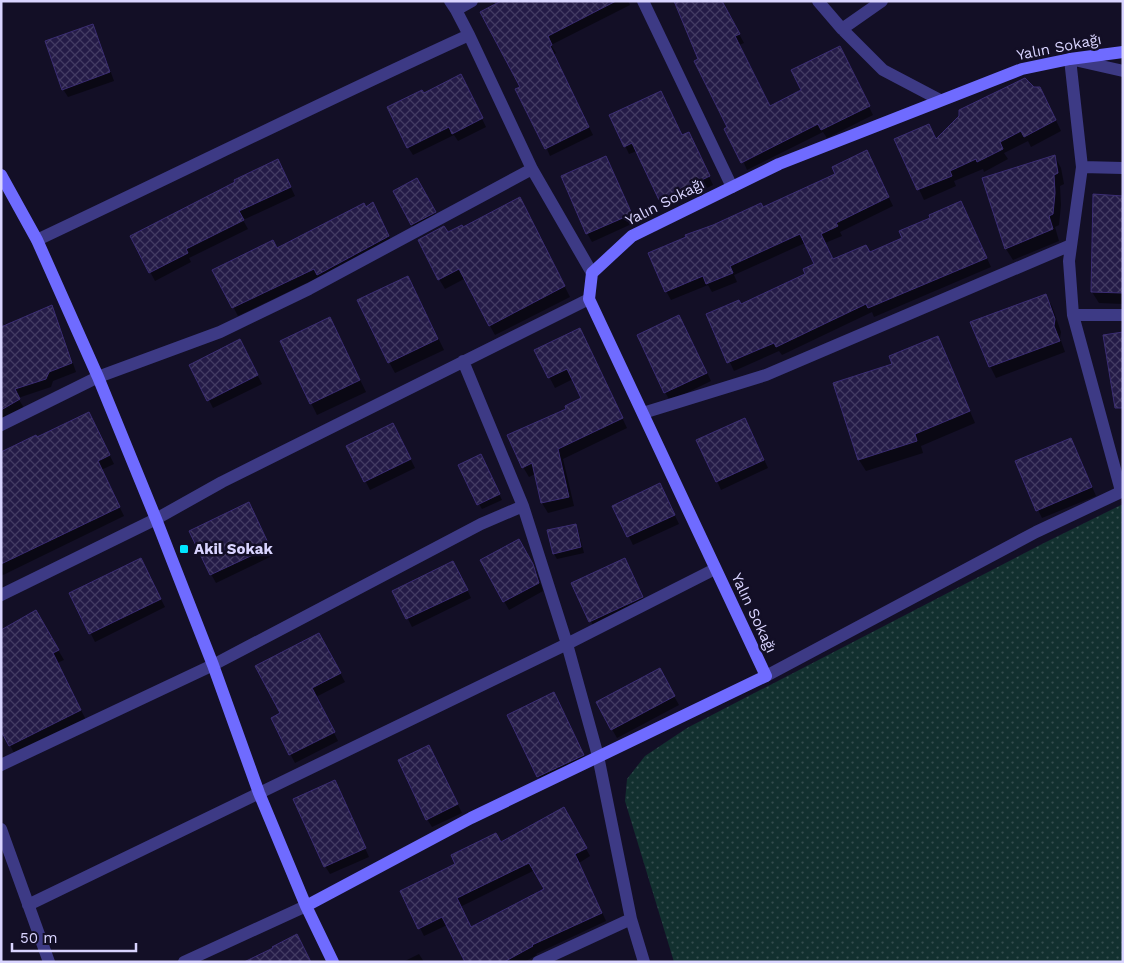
<svg xmlns="http://www.w3.org/2000/svg" width="1124" height="963" viewBox="0 0 1124 963" font-family="'Work Sans',sans-serif">
	<defs>
		<pattern id="grass-dots" width="8" height="8" patternUnits="userSpaceOnUse" patternTransform="scale(1.25)"><rect width="8" height="8" fill="#12302f"/><path d="M2 2h.1M6 6h.1" fill="none" stroke="#344d4e" stroke-width="1.8" stroke-linecap="round"/></pattern>
		<pattern id="building-cross-hatch" width="8" height="8" patternUnits="userSpaceOnUse" patternTransform="scale(1.25)"><rect width="8" height="8" fill="#241b47"/><path d="M0 0l8 8M0 8l8-8" fill="none" stroke="#433b63"/></pattern>
	</defs>
	<rect width="100%" height="100%" fill="#130f26"/>
	<path fill="url(#grass-dots)" d="M 1121,505 L 1123,505 L 1123,962 L 674,962 L 625,801 L 627,779 L 645,756 L 687,728 L 1044,543 Z"/>
	<path fill="#0007" fill-rule="evenodd" d="M 504,1 L 628,1 L 630,5 L 551,45 L 556,53 L 553,55 L 593,135 L 550,156 L 521,88 Z
		M 721,1 L 744,43 L 739,45 L 770,107 L 802,91 L 844,56 L 873,115 L 827,138 L 823,132 L 747,170 L 700,60 Z
		M 93,26 L 97,34 L 114,81 L 68,97 L 63,89 Z
		M 465,84 L 486,127 L 458,141 L 454,135 L 413,155 L 408,147 L 423,94 Z
		M 1046,99 L 1061,131 L 1031,147 L 1028,141 L 1004,153 L 1008,159 L 984,172 L 983,169 L 954,181 L 956,186 L 924,200 L 896,140 L 929,126 L 937,140 Z
		M 611,116 L 682,136 L 693,142 L 713,185 L 665,208 L 637,151 L 629,154 Z
		M 606,157 L 636,222 L 592,242 L 587,233 Z
		M 1055,157 L 1061,168 L 1064,184 L 1060,186 L 1061,205 L 1059,225 L 1055,227 L 1059,241 L 1013,260 L 1006,249 L 984,179 Z
		M 871,161 L 893,206 L 840,232 L 842,236 L 825,243 L 833,260 L 870,253 L 965,211 L 991,267 L 874,317 L 872,312 L 782,355 L 779,351 L 734,371 L 708,315 L 741,306 L 807,275 L 815,264 L 805,243 L 734,275 L 737,282 L 712,292 L 708,285 L 671,300 L 666,291 L 763,208 Z
		M 282,169 L 295,196 L 243,220 L 248,229 L 189,258 L 191,262 L 155,281 L 132,237 Z
		M 416,180 L 439,220 L 416,233 L 412,225 Z
		M 1123,197 L 1123,304 L 1099,303 L 1092,292 Z
		M 365,208 L 377,212 L 393,245 L 319,277 L 238,316 L 214,270 L 277,249 Z
		M 525,208 L 570,297 L 495,335 L 464,279 L 445,289 L 439,279 L 447,234 Z
		M 408,277 L 444,350 L 395,373 L 389,362 Z
		M 1045,295 L 1052,306 L 1061,332 L 1060,338 L 1065,352 L 996,378 L 990,366 Z
		M 52,307 L 56,315 L 76,372 L 53,381 L 51,387 L 18,398 L 24,408 L 1,421 L 1,341 Z
		M 330,319 L 366,392 L 317,415 L 281,342 Z
		M 684,325 L 711,381 L 670,401 L 665,392 Z
		M 585,340 L 627,428 L 563,459 L 574,506 L 548,513 L 542,503 L 535,474 L 529,477 L 523,467 L 567,409 L 583,399 L 573,379 L 555,388 L 536,351 Z
		M 244,349 L 262,384 L 213,408 L 209,400 Z
		M 943,349 L 975,423 L 921,446 L 923,453 L 866,471 L 859,460 L 834,384 Z
		M 93,422 L 114,464 L 101,470 L 124,516 L 1,576 L 1,454 L 37,439 Z
		M 749,428 L 768,468 L 721,490 L 717,481 Z
		M 397,432 L 415,468 L 370,490 L 348,446 Z
		M 1075,447 L 1096,496 L 1042,518 L 1038,510 Z
		M 483,461 L 502,500 L 482,509 L 479,504 Z
		M 664,493 L 679,524 L 633,545 L 614,506 Z
		M 253,512 L 274,555 L 216,583 L 211,574 Z
		M 575,525 L 578,530 L 584,553 L 557,559 L 554,554 Z
		M 519,540 L 537,573 L 543,591 L 509,610 L 482,561 Z
		M 625,560 L 646,605 L 595,630 L 573,583 Z
		M 145,568 L 165,607 L 95,642 L 71,594 Z
		M 458,571 L 471,598 L 412,627 L 394,591 Z
		M 36,612 L 64,660 L 57,663 L 86,720 L 15,755 L 10,745 Z
		M 319,634 L 345,682 L 316,697 L 338,741 L 295,763 L 272,719 L 282,714 Z
		M 659,670 L 679,705 L 617,738 L 597,703 Z
		M 560,705 L 589,766 L 544,788 L 508,715 Z
		M 429,746 L 462,813 L 432,827 L 427,819 Z
		M 339,790 L 369,857 L 330,874 L 325,866 Z
		M 564,809 L 590,856 L 579,863 L 606,921 L 536,954 L 537,955 L 524,962 L 466,962 L 447,925 L 424,936 L 420,928 L 457,864 L 501,844 ZM 535,870 L 546,889 L 471,929 L 460,907 Z
		M 419,954 L 424,962 L 403,962 Z"/>
	<path fill="url(#building-cross-hatch)" stroke="#3b2d73" fill-rule="evenodd" d="M 501,1 L 616,1 L 548,36 L 552,45 L 550,46 L 589,127 L 545,149 L 515,89 L 520,87 L 480,12 Z
		M 674,1 L 722,1 L 740,34 L 735,36 L 770,106 L 801,90 L 791,70 L 840,46 L 870,106 L 821,130 L 818,124 L 741,163 L 724,129 L 727,127 L 694,61 L 698,59 Z
		M 93,24 L 110,72 L 62,90 L 45,41 Z
		M 461,74 L 483,118 L 452,134 L 449,127 L 407,148 L 387,107 L 422,90 L 424,93 Z
		M 1025,78 L 1034,87 L 1040,87 L 1056,120 L 1024,137 L 1021,131 L 1000,142 L 1003,149 L 977,162 L 976,159 L 950,171 L 952,176 L 917,190 L 894,139 L 929,124 L 936,139 L 959,116 L 959,110 Z
		M 661,91 L 682,135 L 689,132 L 710,176 L 659,200 L 632,143 L 624,147 L 609,115 Z
		M 867,150 L 889,197 L 836,223 L 838,226 L 821,234 L 833,259 L 866,245 L 870,252 L 902,238 L 899,231 L 930,218 L 929,215 L 961,201 L 987,258 L 868,308 L 866,304 L 776,347 L 774,343 L 727,363 L 706,314 L 739,300 L 741,304 L 805,274 L 803,269 L 814,264 L 800,234 L 730,266 L 733,273 L 706,284 L 703,276 L 665,292 L 648,253 L 686,237 L 685,235 L 713,225 L 761,203 L 763,207 L 835,174 L 832,167 Z
		M 1055,155 L 1058,173 L 1054,175 L 1055,193 L 1053,214 L 1049,216 L 1053,229 L 1005,249 L 982,178 Z
		M 606,156 L 632,214 L 586,234 L 561,176 Z
		M 278,159 L 291,187 L 239,211 L 244,220 L 186,249 L 188,253 L 149,273 L 130,236 L 235,182 L 234,180 Z
		M 417,178 L 436,212 L 411,225 L 393,191 Z
		M 1093,194 L 1123,196 L 1123,293 L 1091,292 Z
		M 520,197 L 565,286 L 489,326 L 459,269 L 438,280 L 418,240 L 444,226 L 448,232 L 462,225 L 463,227 Z
		M 373,202 L 389,236 L 317,275 L 314,269 L 232,308 L 212,270 L 273,240 L 277,248 L 364,203 L 366,207 Z
		M 408,276 L 438,339 L 388,363 L 357,300 Z
		M 1046,294 L 1055,319 L 1054,326 L 1060,341 L 989,367 L 970,322 Z
		M 52,305 L 72,363 L 49,372 L 46,379 L 15,389 L 20,399 L 1,410 L 1,327 Z
		M 679,315 L 707,373 L 664,393 L 637,335 Z
		M 330,317 L 360,380 L 310,404 L 280,341 Z
		M 580,328 L 623,418 L 558,449 L 569,497 L 541,503 L 532,463 L 522,468 L 507,435 L 566,409 L 565,406 L 581,398 L 567,369 L 548,378 L 534,350 Z
		M 1123,332 L 1123,408 L 1115,408 L 1103,335 Z
		M 938,336 L 970,411 L 915,434 L 917,441 L 858,460 L 833,383 L 892,364 L 889,356 Z
		M 240,339 L 258,375 L 207,401 L 189,365 Z
		M 89,412 L 110,455 L 98,461 L 120,507 L 1,564 L 1,452 L 36,435 L 37,437 Z
		M 745,418 L 764,460 L 716,482 L 696,440 Z
		M 393,423 L 411,459 L 364,482 L 346,446 Z
		M 1071,438 L 1092,487 L 1036,511 L 1015,461 Z
		M 481,454 L 500,494 L 477,505 L 458,465 Z
		M 660,483 L 675,515 L 627,537 L 612,506 Z
		M 249,502 L 270,547 L 210,575 L 189,531 Z
		M 576,524 L 581,547 L 553,554 L 547,530 Z
		M 519,539 L 533,564 L 539,583 L 503,602 L 480,560 Z
		M 141,558 L 161,599 L 89,634 L 69,593 Z
		M 625,558 L 643,597 L 589,622 L 571,583 Z
		M 453,561 L 468,590 L 406,619 L 392,591 Z
		M 36,610 L 59,650 L 53,653 L 81,710 L 9,746 L 1,731 L 1,630 Z
		M 319,633 L 341,673 L 312,688 L 335,732 L 289,755 L 271,718 L 280,713 L 255,666 Z
		M 660,668 L 675,696 L 611,730 L 596,702 Z
		M 554,692 L 584,755 L 537,777 L 507,715 Z
		M 429,745 L 458,804 L 426,820 L 398,760 Z
		M 335,780 L 366,848 L 324,867 L 293,799 Z
		M 564,807 L 587,848 L 575,854 L 602,913 L 532,945 L 533,946 L 504,962 L 465,962 L 442,917 L 418,929 L 400,891 L 455,864 L 451,855 L 496,833 L 501,842 ZM 529,863 L 544,889 L 471,927 L 457,898 Z
		M 297,934 L 311,962 L 244,962 L 273,948 L 272,947 Z"/>
	<g fill="none" stroke-linecap="round" stroke-linejoin="round">
		<path stroke="#3d3a85" stroke-width="12" d="M 450,1 L 456,10 L 469,35 L 532,169 L 592,273
			M 643,1 L 732,187
			M 818,1 L 842,29 L 883,70 L 940,100
			M 456,10 L 472,1
			M 842,29 L 882,1
			M 1082,167 L 1123,168
			M 37,240 C 181,172 324,101 469,35
			M 1073,315 L 1123,315
			M 463,361 L 523,506 L 567,644 L 598,756 L 631,919 L 644,962
			M 643,413 L 766,375 L 1071,245
			M 1,425 L 98,377 L 220,332 L 309,289 L 532,169
			M 1121,491 L 1073,315 L 1069,261 L 1082,167 L 1070,59 L 1123,71
			M 1,595 L 156,519 L 222,482 L 589,299
			M 766,676 L 1036,532 L 1123,491
			M 1,765 L 213,665 L 481,524 L 523,506
			M 1,829 L 49,962
			M 28,905 L 567,644 L 715,569
			M 184,962 L 306,906
			M 538,962 L 631,919"/>
		<path stroke="#6f6bff" stroke-width="12" d="M 1,175 L 37,240 L 98,377 L 156,519 L 213,665 L 259,793 L 306,906 L 333,962
			M 306,906 L 471,818 L 766,676 L 589,299 L 592,273 L 632,236 L 779,164 L 1022,69 L 1070,59 L 1123,52"/>
	</g>
	<rect fill="#00e5ff" stroke="#130f26" stroke-width="2" x="179" y="544" width="10" height="10" rx="2.5"/>
	<g text-anchor="middle" stroke-width="5" stroke-linejoin="round" paint-order="stroke">
		<g font-size="15" fill="#d9d4ff" stroke="#130f26">
			<text transform="translate(1059 47) rotate(-11)" y="5">Yalın Sokağı</text>
			<text transform="translate(665 202) rotate(-27)" y="5">Yalın Sokağı</text>
			<text transform="translate(754 613) rotate(65)" y="5">Yalın Sokağı</text>
		</g>
		<g font-size="15" font-weight="bold" fill="#d9d4ff" stroke="#130f26" text-anchor="start">
			<text x="194" y="554">Akil Sokak</text>
		</g>
	</g>
	<rect width="1124" height="963" fill="none" stroke="#d9d4ff" stroke-width="5"/>
	<path d="M12 943v8h124v-8" fill="none" stroke="#d9d4ff" stroke-width="2.5"/>
	<text x="20" y="943" font-size="15" fill="#d9d4ff" stroke="#130f26" stroke-width="4" paint-order="stroke">50 m</text>
</svg>
